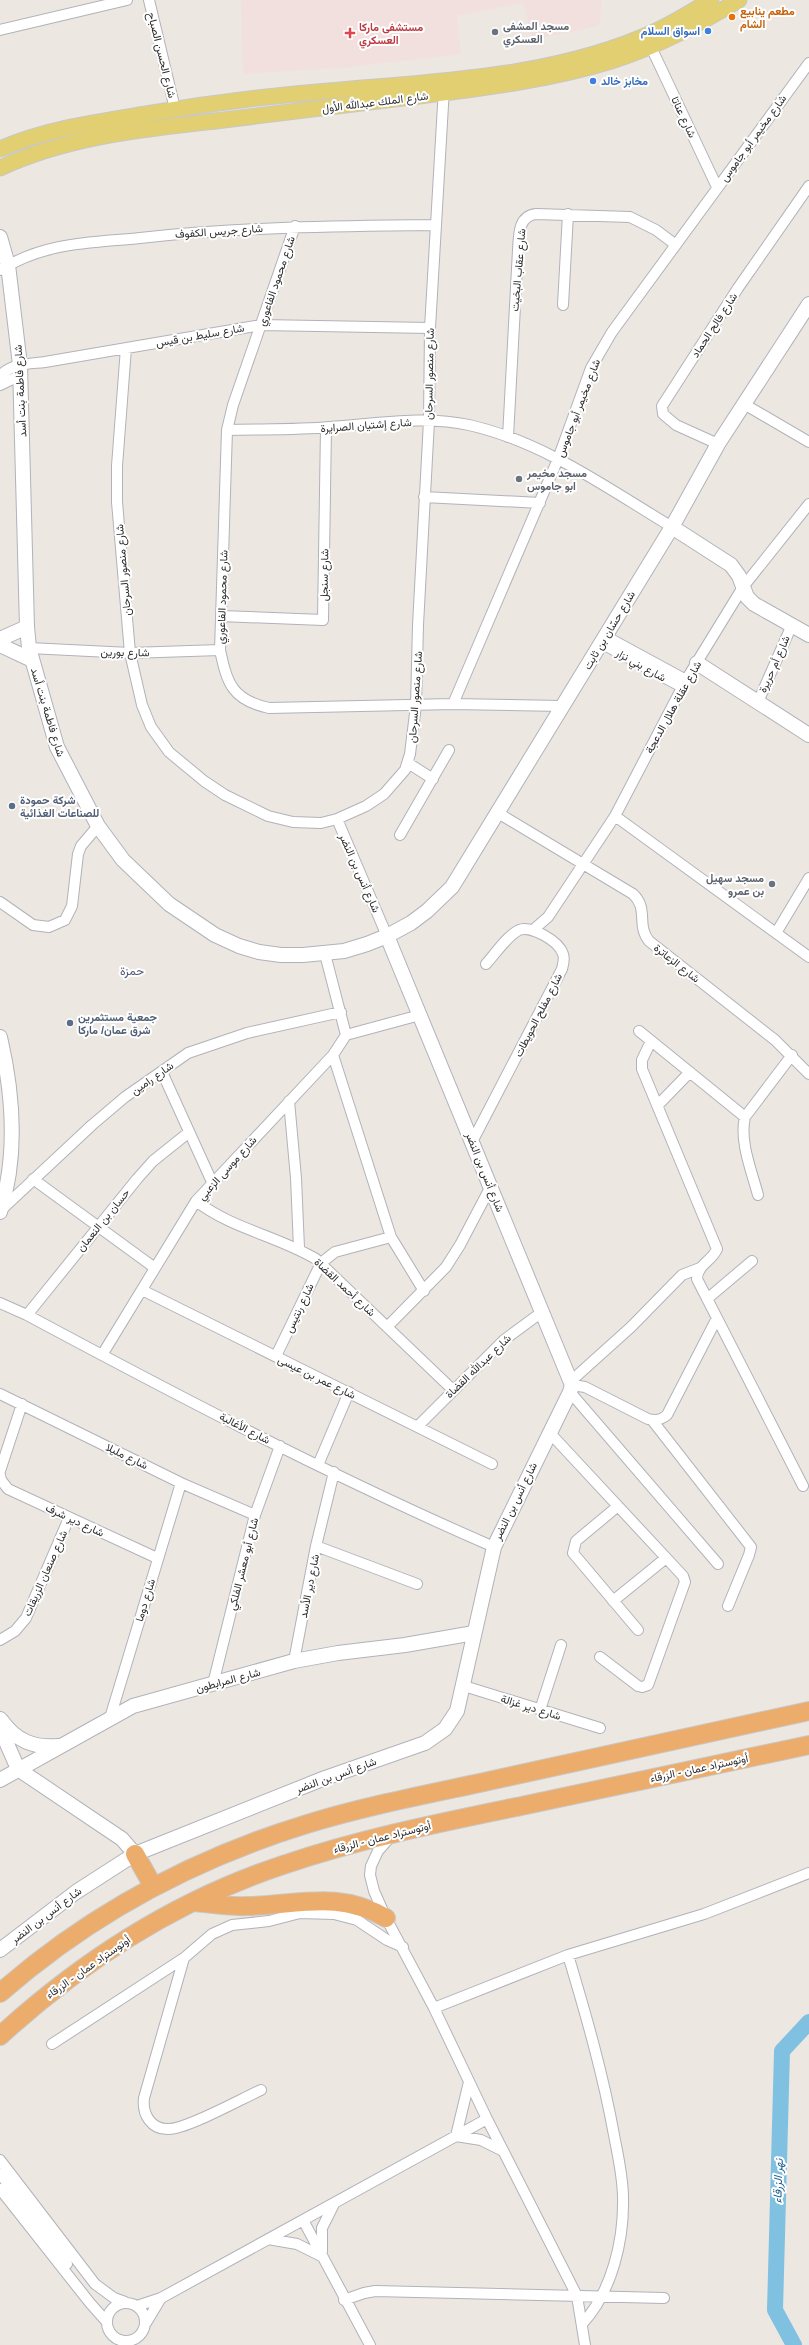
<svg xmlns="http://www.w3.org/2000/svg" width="809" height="2345" viewBox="0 0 809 2345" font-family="Arial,Vazirmatn,sans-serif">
	<rect width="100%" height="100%" fill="#ece8e1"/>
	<path fill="#f2e0df" d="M 241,0 L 602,0 L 599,26 L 532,40 L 523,3 L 457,16 L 461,54 L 351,67 L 243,74 Z"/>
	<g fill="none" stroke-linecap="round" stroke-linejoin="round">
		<path stroke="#80c1e2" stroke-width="16" d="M 794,2345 L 775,2310 L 782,2051 L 809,2022"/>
		<g stroke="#b1b2bb" stroke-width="12">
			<path id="street" d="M 149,0 L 175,109
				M 0,30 L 127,0
				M 651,47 L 717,187
				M 295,226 L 233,405 L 227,430 L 220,650 C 227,683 232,700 269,708 L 453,704 L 562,706
				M 0,270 C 46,242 88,243 140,238 C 238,227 337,226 436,225
				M 563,305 L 568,214
				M 126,348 L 117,466 L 117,502 L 130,653 L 142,705 L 151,727 L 169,752 L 204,781 L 225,795 L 268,816 L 293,822 L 321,823 L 337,819 L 366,806 L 384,794 L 405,770 L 410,754 L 416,705 L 418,625 L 429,421 L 430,328 L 444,88
				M 0,376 C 12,363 29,364 45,362 L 261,325 L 430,328
				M 0,385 L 21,375
				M 744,404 L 809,442
				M 227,430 C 261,429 296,430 330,427 C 375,424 424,415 469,425 C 544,442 607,488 672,527
				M 508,437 L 518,250 C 519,235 518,216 536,214 L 630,217 L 656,230 L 676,245
				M 718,444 L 676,425 L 663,414 L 662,406 L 738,288 L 809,186
				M 424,497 L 540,503
				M 221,616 L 323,620 L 326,428
				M 605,636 L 686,680
				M 601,643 L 682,687
				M 29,648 L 130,653 L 220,650
				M 758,702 L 791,627
				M 453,704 L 558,459 L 591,368 L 612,332 L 809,63
				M 408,763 L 433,779
				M 498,813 L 633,894 C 649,909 636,925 649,941 L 775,1040 L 809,1074
				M 615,816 L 809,957
				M 337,819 L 387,936
				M 400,835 L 449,750
				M 0,902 L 33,925 L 49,927 L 65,920 L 72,906 L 78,854 L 81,846 L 98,826
				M 533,930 L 548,917 L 615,816 L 686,680 L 743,587 L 809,504
				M 776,933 L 809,878
				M 325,954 L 346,1035
				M 639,1031 L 745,1117
				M 651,1041 L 642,1060 L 642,1069 L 717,1249 C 712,1261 697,1265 697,1279 L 803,1486
				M 333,1055 L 391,1237 L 424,1291
				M 162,1072 L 212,1182
				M 289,1101 L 296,1178 L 299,1248
				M 658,1105 L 690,1072
				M 472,1142 L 562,969 C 563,964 565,959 563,954 C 559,941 531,925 519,930 C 507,936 495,954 486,964
				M 33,1179 L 155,1268
				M 758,1195 C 752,1172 739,1141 745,1117 L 792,1055
				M 196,1201 C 232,1229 278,1236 316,1259 L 453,1390
				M 1,1210 L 92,1125 L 125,1097 L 188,1053 L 247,1033 L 341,1012
				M 142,1290 L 492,1464
				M 707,1299 L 752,1261
				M 0,1303 L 27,1315 C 180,1397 335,1478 494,1547
				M 27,1315 L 137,1179 L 153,1161 L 188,1133
				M 387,1327 L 446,1267 L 460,1245 L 491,1186
				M 102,1355 L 196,1201 L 333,1055 L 346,1035 L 420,1015
				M 276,1356 L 321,1263 L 335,1252 L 391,1237
				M 571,1381 L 631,1327 L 682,1275 L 700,1268
				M 572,1385 L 585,1387 L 648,1419 C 656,1421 661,1420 667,1415 L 717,1318
				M 570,1392 L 718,1564
				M 0,1394 L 181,1483 L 255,1515
				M 652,1420 L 751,1547 L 749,1555 L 728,1606
				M 418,1426 L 504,1340 L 542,1312
				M 549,1432 L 683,1576 L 685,1582 L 648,1685 L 642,1687 L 638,1686 L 600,1657
				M 318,1465 L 349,1392
				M 0,1471 L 22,1404
				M 0,1475 L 1,1480 L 8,1489 L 157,1558
				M 618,1506 L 576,1541 L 573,1553 L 638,1630
				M 316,1546 L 417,1584
				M 613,1601 L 666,1558
				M 0,1640 L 15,1631 L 26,1618 L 69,1518
				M 294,1661 L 316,1546 L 334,1472
				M 213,1684 L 255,1515 L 280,1446
				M 464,1686 L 600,1728
				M 540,1710 L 561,1645
				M 110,1718 L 181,1483
				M 392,1835 L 378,1851 L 371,1866 L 370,1875 L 374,1891 L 386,1918 L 434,2008 L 487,2119 L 577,2296 L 585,2345
				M 568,1955 C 586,2015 603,2074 614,2135 C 618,2156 623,2177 623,2198 C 624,2240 612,2291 583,2323
				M 184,1958 L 144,2098 C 142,2114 151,2130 169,2129 C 187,2129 241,2099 261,2090
				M 434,2008 L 568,1955 L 704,1914 L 809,1873
				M 52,2044 L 184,1958 L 212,1934 L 232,1925 L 269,1921 L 300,1913 L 334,1914 L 357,1920 L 387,1940 L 403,1947
				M 469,2082 L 456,2136 L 481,2140 L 503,2151
				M 0,2160 L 95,2284 L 114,2298 L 125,2302
				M 0,2174 L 55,2243 L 67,2264
				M 0,2189 L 90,2303 L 106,2321
				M 303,2220 L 370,2345
				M 268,2239 L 297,2244 L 323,2257
				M 322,2251 L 322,2228 L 334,2204
				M 344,2300 L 364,2293 L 375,2291 L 664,2298
				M107 2322a19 19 0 1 1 38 0a19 19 0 1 1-38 0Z
				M 137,2306 L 161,2298 L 487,2119
				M 146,2323 L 161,2298"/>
		</g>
		<g stroke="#b1b2bb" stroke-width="16">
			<path id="secondary" d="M 0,237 L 8,265 L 20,365 L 27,627 L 29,648 L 57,747 L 98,826 L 123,860 L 169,904 L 215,935 L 239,946 L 259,952 L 281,955 L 303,955 L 344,951 L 367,944 L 387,936 L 411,923 L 427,911 L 452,887 L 672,527 L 718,444 L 809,304
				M 672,527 L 731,565 L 739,576 L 747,597 L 754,604 L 809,635
				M 0,639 L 27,627
				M 0,645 L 32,660
				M 697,663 L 809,735
				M 0,1037 C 13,1093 18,1156 0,1212
				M 0,1719 L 4,1737 L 18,1769 L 122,1839 L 135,1854
				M 2,1721 C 16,1741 34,1748 58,1746
				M 0,1780 L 133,1706 L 294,1661 L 338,1653 L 405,1645 L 474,1633
				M 0,1950 L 76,1892 L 135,1854 L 325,1778 L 425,1743 L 445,1729 L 457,1711 L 494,1547 L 570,1392 L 572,1385 L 387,936"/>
		</g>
		<g stroke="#c8c8c8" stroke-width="17">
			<path id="primary" d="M 0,149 C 46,129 97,122 146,114 C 210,103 275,95 340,90 C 445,81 559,76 656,31 C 675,22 693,11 711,0
				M 0,168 C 71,135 148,129 224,120 C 289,112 354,104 419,96 C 483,88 549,80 611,61 C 657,47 699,24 739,0"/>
		</g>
		<g stroke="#c8c8c8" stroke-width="20">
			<path id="highway" d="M 135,1854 L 153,1886
				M 195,1902 C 212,1904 230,1907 247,1906 C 298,1905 339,1890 386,1918
				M 0,1993 C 90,1914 193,1859 307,1824 C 372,1804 440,1792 507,1777 C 607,1755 708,1733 809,1711
				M 0,2036 C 82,1961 177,1900 283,1865 C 362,1838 444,1822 526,1805 C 620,1785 715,1765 809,1745"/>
		</g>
		<use href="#street" stroke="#fff" stroke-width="10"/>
		<use href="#secondary" stroke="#fff" stroke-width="14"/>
		<use href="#primary" stroke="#e1cf71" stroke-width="15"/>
		<use href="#highway" stroke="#ecac6c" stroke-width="18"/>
	</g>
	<circle fill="#e8710a" stroke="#fff" stroke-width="1.5" cx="732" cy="17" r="4"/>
	<g fill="#3f7fe0" stroke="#fff" stroke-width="1.5">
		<circle cx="708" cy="31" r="4"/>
		<circle cx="593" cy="81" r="4"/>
	</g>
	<g fill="#6b7280" stroke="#fff" stroke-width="1.5">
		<circle cx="495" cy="32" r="4"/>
		<circle cx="519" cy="479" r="4"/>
		<circle cx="772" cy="884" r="4"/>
	</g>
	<path fill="#e0444e" stroke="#fff" stroke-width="1.5" d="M348 27h4v4h4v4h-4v4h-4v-4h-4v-4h4z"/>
	<g fill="#5c6f8a" stroke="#fff" stroke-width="1.5">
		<circle cx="12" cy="806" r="4"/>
		<circle cx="70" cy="1023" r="4"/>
	</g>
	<g text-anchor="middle" stroke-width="4" stroke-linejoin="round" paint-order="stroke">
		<g font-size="11" font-weight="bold" fill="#c56008" stroke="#fff" text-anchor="start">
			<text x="740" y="15">مطعم ينابيع<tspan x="740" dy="13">الشام</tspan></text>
		</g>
		<g font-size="11" font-weight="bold" fill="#5b616d" stroke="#fff" text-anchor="start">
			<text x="503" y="30">مسجد المشفى<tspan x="503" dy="13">العسكري</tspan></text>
			<text x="527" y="477">مسجد مخيمر<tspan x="527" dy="13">ابو جاموس</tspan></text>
			<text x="764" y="882" text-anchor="end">مسجد سهيل<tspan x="764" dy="13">بن عمرو</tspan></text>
		</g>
		<g font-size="11" font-weight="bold" fill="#be3a42" stroke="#fff" text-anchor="start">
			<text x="359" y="31">مستشفى ماركا<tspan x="359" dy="13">العسكري</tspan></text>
		</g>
		<g font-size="11" font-weight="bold" fill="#366cbe" stroke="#fff" text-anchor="end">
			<text x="700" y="35">اسواق السلام</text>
			<text x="601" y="85" text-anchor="start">مخابز خالد</text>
		</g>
		<g font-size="11" fill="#2d2d2d" stroke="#fff">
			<text transform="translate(162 55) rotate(76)" y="4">شارع الحسن الصباح</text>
			<text transform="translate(375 102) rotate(-7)" y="4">شارع الملك عبدالله الأول</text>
			<text transform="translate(684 117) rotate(65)" y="4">شارع عناتا</text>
			<text transform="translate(753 138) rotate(-54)" y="4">شارع مخيمر أبو جاموس</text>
			<text transform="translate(219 231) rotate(-4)" y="4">شارع جريس الكفوف</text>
			<text transform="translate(518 270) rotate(-85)" y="4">شارع عقاب البخيت</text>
			<text transform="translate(276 281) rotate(-71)" y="4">شارع محمود الفاعوري</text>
			<text transform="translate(714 325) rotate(-57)" y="4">شارع فالح الحماد</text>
			<text transform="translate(200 335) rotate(-10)" y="4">شارع سليط بن قيس</text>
			<text transform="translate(429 374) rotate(-89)" y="4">شارع منصور السرحان</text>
			<text transform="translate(20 391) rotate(-93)" y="4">شارع فاطمة بنت أسد</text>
			<text transform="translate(578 408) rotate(-69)" y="4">شارع مخيمر أبو جاموس</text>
			<text transform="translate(366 425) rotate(-4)" y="4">شارع إشتيان الصرايرة</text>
			<text transform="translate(123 570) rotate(-95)" y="4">شارع منصور السرحان</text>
			<text transform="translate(324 575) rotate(-89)" y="4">شارع سنجل</text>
			<text transform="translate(222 597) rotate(-88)" y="4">شارع محمود الفاعوري</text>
			<text transform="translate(609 630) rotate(-59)" y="4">شارع حسّان بن ثابت</text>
			<text transform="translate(125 652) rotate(1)" y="4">شارع بورين</text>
			<text transform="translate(774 664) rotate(-66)" y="4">شارع أم حريرة</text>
			<text transform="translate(641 665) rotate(29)" y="4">شارع بني نزار</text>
			<text transform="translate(415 697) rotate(-86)" y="4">شارع منصور السرحان</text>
			<text transform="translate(673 707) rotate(-61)" y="4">شارع عقلة هلال الدعجة</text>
			<text transform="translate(48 712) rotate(73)" y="4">شارع فاطمة بنت أسد</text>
			<text transform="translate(360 873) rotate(66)" y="4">شارع أنس بن النضر</text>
			<text transform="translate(677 963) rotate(38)" y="4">شارع الزعاترة</text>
			<text transform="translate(538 1015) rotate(-63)" y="4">شارع مفلح الحويطات</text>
			<text transform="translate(152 1078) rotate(-35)" y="4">شارع رامين</text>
			<text transform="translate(227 1168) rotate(-48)" y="4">شارع موسى الزعبي</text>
			<text transform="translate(485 1172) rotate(68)" y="4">شارع أنس بن النضر</text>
			<text transform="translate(103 1220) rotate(-51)" y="4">حسان بن النعمان</text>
			<text transform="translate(345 1287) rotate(43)" y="4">شارع أحمد القضاة</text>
			<text transform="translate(299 1308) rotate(-65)" y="4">شارع رنتيس</text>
			<text transform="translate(478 1366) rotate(-44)" y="4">شارع عبدالله القضاة</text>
			<text transform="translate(317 1377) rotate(26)" y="4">شارع عمر بن عيسى</text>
			<text transform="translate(245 1428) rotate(27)" y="4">شارع الأغالبة</text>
			<text transform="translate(127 1456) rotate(26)" y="4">شارع مليلا</text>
			<text transform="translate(515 1501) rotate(-64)" y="4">شارع أنس بن النضر</text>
			<text transform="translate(75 1520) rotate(25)" y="4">شارع دير شرف</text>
			<text transform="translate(243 1564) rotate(-76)" y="4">شارع أبو معشر الفلكي</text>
			<text transform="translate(45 1573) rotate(-66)" y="4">شارع صنعان الزريقات</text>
			<text transform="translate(309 1586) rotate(-79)" y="4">شارع دير الأسد</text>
			<text transform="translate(145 1600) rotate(-73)" y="4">شارع دوما</text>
			<text transform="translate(228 1680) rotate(-15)" y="4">شارع المرابطون</text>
			<text transform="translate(531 1707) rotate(17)" y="4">شارع دير غزالة</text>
			<text transform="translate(699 1768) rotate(-12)" y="4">أوتوستراد عمان - الزرقاء</text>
			<text transform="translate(336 1775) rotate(-20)" y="4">شارع أنس بن النضر</text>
			<text transform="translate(382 1837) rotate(-14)" y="4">أوتوستراد عمان - الزرقاء</text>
			<text transform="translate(46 1915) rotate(-37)" y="4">شارع أنس بن النضر</text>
			<text transform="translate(88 1967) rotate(-35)" y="4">أوتوستراد عمان - الزرقاء</text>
		</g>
		<g font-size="11" font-weight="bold" fill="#4e5e75" stroke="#fff" text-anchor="start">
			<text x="20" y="804">شركة حمودة<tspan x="20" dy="13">للصناعات الغذائية</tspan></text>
			<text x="78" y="1021">جمعية مستثمرين<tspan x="78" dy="13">شرق عمان/ ماركا</tspan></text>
		</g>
		<g font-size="12" fill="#525679" stroke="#fff">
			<text x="132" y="975">حمزة</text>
		</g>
		<g font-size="12" font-style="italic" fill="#1d6090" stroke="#fff">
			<text transform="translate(778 2181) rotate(-88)" y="4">نهر الزرقاء</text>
		</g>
	</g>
</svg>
